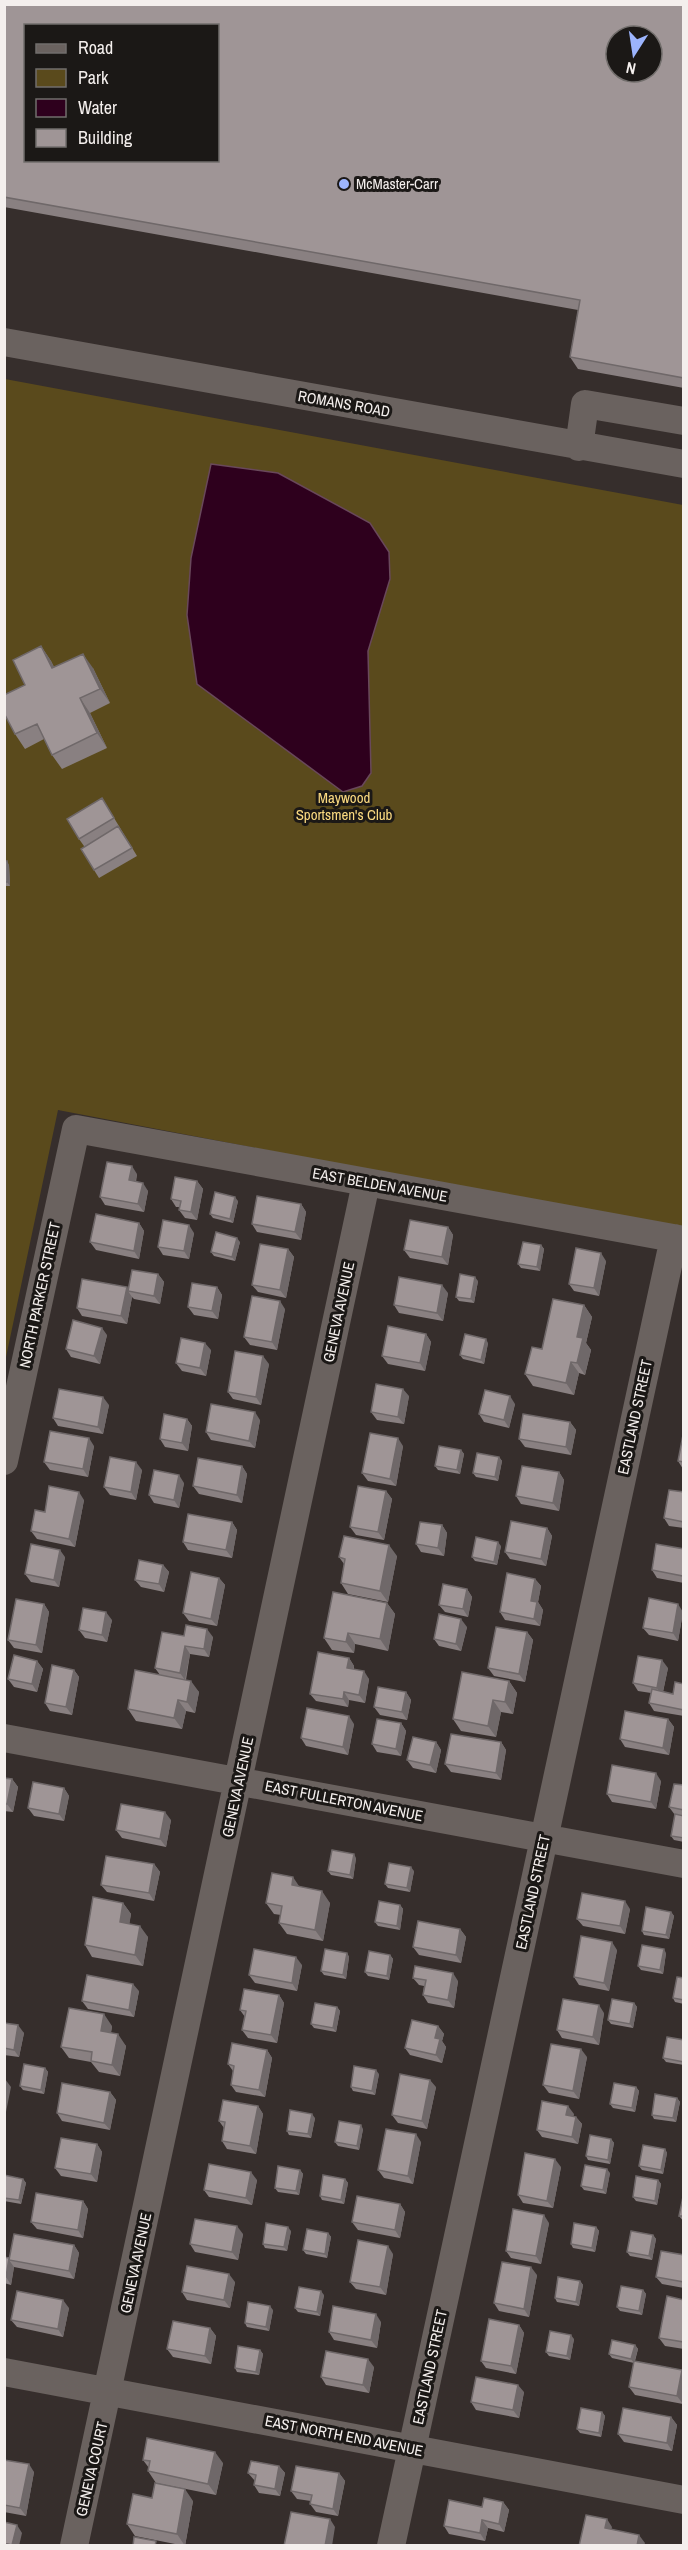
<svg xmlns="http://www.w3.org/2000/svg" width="688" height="2550" viewBox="0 0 688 2550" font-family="'Archivo Narrow',sans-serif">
	<rect width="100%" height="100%" fill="#362e2c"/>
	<path fill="#5a4a1c" d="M 5,379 L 683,505 L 683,1230 L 58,1110 L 5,1362 Z"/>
	<path fill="#2e001d" stroke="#69485b" stroke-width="1.5" d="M 211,464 L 278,473 L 370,523 L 389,552 L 390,579 L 368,651 L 371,773 L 362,786 L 343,792 L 197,684 L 187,615 L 191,558 Z"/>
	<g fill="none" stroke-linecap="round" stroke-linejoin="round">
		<path stroke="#6a625f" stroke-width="28" d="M 4,342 L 684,464
			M 579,447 L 585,404 L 684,421
			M 4,1461 L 76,1129 L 684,1240
			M 4,1738 L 684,1864
			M 4,2372 L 684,2500
			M 74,2546 L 366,1183
			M 391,2546 L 674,1238"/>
	</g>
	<path fill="#898081" d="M 4,4 L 684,4 L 684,388 L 578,369 L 570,357 L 578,310 L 4,207 Z
		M 41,646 L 51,661 L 54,667 L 93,668 L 110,703 L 90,713 L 107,748 L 62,769 L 52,755 L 44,739 L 25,749 L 15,734 L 25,685 Z
		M 102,798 L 137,856 L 99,878 L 94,870 L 84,846 L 79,839 Z
		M 4,861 L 9,865 L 10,886 L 4,886 Z
		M 137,1174 L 136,1182 L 148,1191 L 144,1212 L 105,1205 L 100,1197 Z
		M 197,1181 L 203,1189 L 197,1220 L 185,1218 L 179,1210 L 180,1207 L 176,1207 L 171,1199 Z
		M 238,1201 L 233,1223 L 213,1218 L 210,1214 Z
		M 301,1204 L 306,1212 L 301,1240 L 257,1232 L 252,1224 Z
		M 139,1223 L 144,1231 L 139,1259 L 96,1250 L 90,1242 Z
		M 448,1227 L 453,1235 L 448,1265 L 410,1258 L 404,1250 Z
		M 194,1233 L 189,1259 L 163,1255 L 158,1247 Z
		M 240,1242 L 235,1261 L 214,1256 L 211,1252 Z
		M 541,1245 L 544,1249 L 540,1271 L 521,1268 L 518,1264 Z
		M 288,1249 L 294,1257 L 286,1298 L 258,1292 L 252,1285 Z
		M 606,1261 L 599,1296 L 574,1291 L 569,1284 Z
		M 158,1274 L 164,1282 L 160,1304 L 134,1299 L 132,1297 L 127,1324 L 82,1316 L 77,1308 L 128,1289 Z
		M 478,1281 L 474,1303 L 459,1301 L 456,1297 Z
		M 217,1287 L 222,1295 L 218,1319 L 194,1315 L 188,1307 Z
		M 448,1293 L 443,1321 L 399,1313 L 394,1305 Z
		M 584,1305 L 592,1317 L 586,1343 L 591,1350 L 585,1375 L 579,1373 L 574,1395 L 533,1386 L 525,1374 L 542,1349 Z
		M 285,1309 L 277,1350 L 250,1345 L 244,1337 Z
		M 426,1334 L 431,1342 L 425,1371 L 388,1364 L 382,1356 Z
		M 107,1335 L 100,1364 L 71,1357 L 66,1349 Z
		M 488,1343 L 484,1364 L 463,1359 L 460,1355 Z
		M 211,1350 L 206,1376 L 182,1371 L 176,1363 Z
		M 269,1364 L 261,1405 L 233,1399 L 228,1392 Z
		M 409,1396 L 404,1424 L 377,1420 L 371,1412 Z
		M 515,1404 L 509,1428 L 484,1422 L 479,1414 Z
		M 109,1405 L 103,1434 L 58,1426 L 53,1418 Z
		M 187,1419 L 192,1426 L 188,1451 L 165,1447 L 160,1439 Z
		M 260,1420 L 255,1448 L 211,1440 L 206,1432 Z
		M 570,1422 L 576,1430 L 571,1455 L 525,1447 L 519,1439 Z
		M 94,1446 L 88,1477 L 50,1470 L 44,1462 Z
		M 403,1446 L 396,1486 L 368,1481 L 362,1473 Z
		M 461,1450 L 464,1454 L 460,1474 L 438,1470 L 435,1466 Z
		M 499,1457 L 502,1461 L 498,1481 L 476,1477 L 473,1473 Z
		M 678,1461 L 684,1462 L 683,1469 Z
		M 242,1466 L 247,1474 L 242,1503 L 199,1494 L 193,1486 Z
		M 142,1470 L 136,1500 L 110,1495 L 104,1487 Z
		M 559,1472 L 564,1480 L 559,1511 L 521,1504 L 516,1496 Z
		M 184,1483 L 179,1508 L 154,1503 L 149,1495 Z
		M 386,1491 L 392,1499 L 384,1540 L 356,1535 L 350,1527 Z
		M 684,1492 L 684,1528 L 669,1526 L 664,1518 Z
		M 84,1500 L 75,1547 L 37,1539 L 31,1531 L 45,1512 Z
		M 232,1522 L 237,1530 L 232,1558 L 188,1550 L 183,1542 Z
		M 442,1525 L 447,1533 L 444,1556 L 421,1552 L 416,1544 Z
		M 547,1528 L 552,1536 L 546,1566 L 510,1559 L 505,1552 Z
		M 501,1546 L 497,1565 L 475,1561 L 472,1557 Z
		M 684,1549 L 684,1583 L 657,1578 L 652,1570 Z
		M 397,1556 L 388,1602 L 348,1594 L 341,1583 L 344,1564 L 339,1557 Z
		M 65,1557 L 59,1587 L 31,1582 L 25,1574 Z
		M 163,1565 L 169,1572 L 164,1592 L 141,1587 L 135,1580 Z
		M 219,1578 L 225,1585 L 217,1626 L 189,1621 L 183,1613 Z
		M 535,1579 L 541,1586 L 538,1602 L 543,1610 L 540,1626 L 505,1620 L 500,1612 Z
		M 467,1589 L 472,1597 L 468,1617 L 445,1612 L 439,1605 Z
		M 387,1603 L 395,1614 L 388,1651 L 355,1644 L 354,1653 L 332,1650 L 324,1638 Z
		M 44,1604 L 49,1612 L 42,1653 L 14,1648 L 8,1640 Z
		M 683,1612 L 678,1641 L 649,1635 L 643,1628 Z
		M 112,1620 L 107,1642 L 85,1638 L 79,1630 Z
		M 467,1627 L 461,1651 L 439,1646 L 434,1639 Z
		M 527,1632 L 533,1640 L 525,1682 L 494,1676 L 488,1668 Z
		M 184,1636 L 213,1637 L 209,1657 L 190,1654 L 186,1680 L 199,1692 L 195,1713 L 186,1711 L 182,1729 L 136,1721 L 128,1709 L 160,1675 L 155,1668 Z
		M 349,1658 L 354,1666 L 354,1670 L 369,1679 L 365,1703 L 349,1700 L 348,1707 L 316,1701 L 310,1694 Z
		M 37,1661 L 43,1669 L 37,1692 L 14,1687 L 8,1679 Z
		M 668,1668 L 663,1692 L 673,1694 L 684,1684 L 684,1716 L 654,1711 L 649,1703 L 651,1693 L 638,1691 L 633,1683 Z
		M 74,1670 L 79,1677 L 72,1715 L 50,1711 L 45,1703 Z
		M 509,1681 L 517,1693 L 513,1714 L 501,1712 L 496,1737 L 461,1731 L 453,1719 Z
		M 406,1692 L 411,1700 L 407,1720 L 380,1715 L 374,1707 Z
		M 668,1719 L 674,1727 L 669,1755 L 625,1747 L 620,1739 Z
		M 401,1723 L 406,1731 L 401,1756 L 377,1752 L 372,1744 Z
		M 354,1724 L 348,1755 L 306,1746 L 301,1738 Z
		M 436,1742 L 441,1750 L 436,1773 L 413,1768 L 407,1760 Z
		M 501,1742 L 506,1750 L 501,1780 L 451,1772 L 445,1764 Z
		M 4,1778 L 12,1779 L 18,1787 L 13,1812 L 4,1811 Z
		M 661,1781 L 656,1809 L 612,1802 L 607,1794 Z
		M 684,1785 L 684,1842 L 674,1840 L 671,1836 L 675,1815 L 669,1807 Z
		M 64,1788 L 69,1796 L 64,1821 L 34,1816 L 28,1808 Z
		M 171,1820 L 166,1847 L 122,1838 L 116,1830 Z
		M 356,1858 L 353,1879 L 331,1875 L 328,1871 Z
		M 154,1864 L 160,1872 L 154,1901 L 107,1892 L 101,1885 Z
		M 414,1871 L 410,1892 L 388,1888 L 385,1884 Z
		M 300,1887 L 330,1903 L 323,1941 L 287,1934 L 279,1923 L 281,1915 L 274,1914 L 266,1903 Z
		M 123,1903 L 131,1914 L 129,1924 L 148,1937 L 143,1966 L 92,1957 L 85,1945 Z
		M 400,1905 L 403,1909 L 400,1930 L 378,1926 L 375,1922 Z
		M 630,1909 L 625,1934 L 583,1926 L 577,1919 Z
		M 671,1912 L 674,1916 L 669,1939 L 644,1935 L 642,1931 Z
		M 460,1929 L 466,1937 L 461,1963 L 419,1955 L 413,1947 Z
		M 617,1950 L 609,1991 L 579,1985 L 574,1977 Z
		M 347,1953 L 349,1957 L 346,1979 L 324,1975 L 321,1971 Z
		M 666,1953 L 663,1974 L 641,1970 L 638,1966 Z
		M 390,1955 L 393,1959 L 389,1980 L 368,1976 L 365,1972 Z
		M 302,1965 L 297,1991 L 255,1983 L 249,1975 Z
		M 413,1978 L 458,1981 L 454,2008 L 428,2003 L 423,1995 L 424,1986 L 419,1985 Z
		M 684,1978 L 684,2004 L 675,2002 L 673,1998 Z
		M 139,1991 L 134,2017 L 88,2009 L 82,2001 Z
		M 279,1995 L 284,2003 L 277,2043 L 248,2038 L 242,2030 L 245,2017 L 240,2010 Z
		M 634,2003 L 637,2007 L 633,2028 L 611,2024 L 608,2020 Z
		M 337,2007 L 340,2011 L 336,2032 L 314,2028 L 311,2024 Z
		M 604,2013 L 599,2045 L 562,2038 L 557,2030 Z
		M 4,2023 L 24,2033 L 19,2057 L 4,2055 Z
		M 112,2026 L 111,2033 L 126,2046 L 120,2076 L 99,2072 L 91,2062 L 69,2058 L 61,2047 Z
		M 438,2026 L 444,2034 L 442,2041 L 446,2047 L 442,2063 L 410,2055 L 405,2048 Z
		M 684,2040 L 684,2065 L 666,2062 L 663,2058 Z
		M 267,2050 L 272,2058 L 265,2097 L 236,2092 L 231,2085 L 233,2071 L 228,2064 Z
		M 587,2057 L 579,2099 L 549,2093 L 543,2085 Z
		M 45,2068 L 48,2072 L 44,2094 L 23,2090 L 20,2086 Z
		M 379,2074 L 375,2095 L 353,2091 L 351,2087 Z
		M 436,2087 L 427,2129 L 398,2123 L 392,2115 Z
		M 636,2087 L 639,2091 L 635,2112 L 613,2108 L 610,2104 Z
		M 110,2092 L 116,2100 L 110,2130 L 62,2121 L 57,2113 Z
		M 677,2098 L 680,2102 L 676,2122 L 654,2119 L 652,2115 Z
		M 258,2106 L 263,2114 L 256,2154 L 227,2149 L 222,2141 L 224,2128 L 219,2121 Z
		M 574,2114 L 573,2116 L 576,2117 L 582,2124 L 578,2144 L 542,2137 L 537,2130 Z
		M 315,2118 L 311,2138 L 289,2135 L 287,2131 Z
		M 363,2129 L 359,2150 L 338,2146 L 335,2142 Z
		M 611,2139 L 614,2143 L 610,2164 L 588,2160 L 586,2156 Z
		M 421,2142 L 413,2184 L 384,2178 L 378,2170 Z
		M 97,2144 L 102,2152 L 97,2182 L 61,2176 L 55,2168 Z
		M 665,2149 L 667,2153 L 663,2174 L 642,2170 L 639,2166 Z
		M 561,2167 L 553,2208 L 523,2203 L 518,2195 Z
		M 300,2170 L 303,2174 L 299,2195 L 278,2192 L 275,2188 Z
		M 610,2173 L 606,2194 L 584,2190 L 581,2186 Z
		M 4,2175 L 23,2179 L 26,2183 L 21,2204 L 4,2201 Z
		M 345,2179 L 348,2183 L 344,2204 L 322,2200 L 320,2196 Z
		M 257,2180 L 252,2205 L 209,2197 L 204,2190 Z
		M 658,2180 L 661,2184 L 657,2205 L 636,2201 L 633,2197 Z
		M 684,2192 L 684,2222 L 679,2216 Z
		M 83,2201 L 88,2209 L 83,2238 L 37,2229 L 31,2222 Z
		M 400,2204 L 405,2212 L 400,2238 L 358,2230 L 352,2222 Z
		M 549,2223 L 541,2264 L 511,2258 L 506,2251 Z
		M 596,2227 L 599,2231 L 595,2252 L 573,2248 L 571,2244 Z
		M 291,2231 L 287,2251 L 265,2248 L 263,2244 Z
		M 328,2233 L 331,2237 L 327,2258 L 306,2254 L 303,2250 Z
		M 243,2234 L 238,2260 L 195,2252 L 190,2244 Z
		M 653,2235 L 656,2239 L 652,2260 L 630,2256 L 627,2252 Z
		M 74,2245 L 79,2253 L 74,2279 L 14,2267 L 11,2285 L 4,2283 L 4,2257 L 9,2258 Z
		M 393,2254 L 386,2295 L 356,2289 L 350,2282 Z
		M 684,2255 L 684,2288 L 662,2284 L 656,2277 Z
		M 537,2275 L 529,2317 L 499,2311 L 494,2303 Z
		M 580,2281 L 583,2285 L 579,2306 L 557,2302 L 555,2298 Z
		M 235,2282 L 230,2308 L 187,2300 L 182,2292 Z
		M 643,2290 L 646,2294 L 642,2315 L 620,2311 L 617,2307 Z
		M 324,2295 L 320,2316 L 298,2312 L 295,2308 Z
		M 684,2300 L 684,2349 L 665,2346 L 659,2338 Z
		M 69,2308 L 63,2337 L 17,2327 L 11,2320 Z
		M 273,2310 L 269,2331 L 247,2327 L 245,2323 Z
		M 381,2322 L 377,2348 L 334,2340 L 329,2332 Z
		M 519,2325 L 524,2333 L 516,2374 L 486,2368 L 481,2361 Z
		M 210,2328 L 216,2336 L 211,2364 L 173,2357 L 167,2349 Z
		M 574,2339 L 570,2360 L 549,2356 L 546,2352 Z
		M 635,2345 L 638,2349 L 635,2361 L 682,2370 L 684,2372 L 683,2404 L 635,2395 L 629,2387 L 634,2363 L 612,2358 L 609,2354 Z
		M 260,2350 L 263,2354 L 259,2375 L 237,2372 L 235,2368 Z
		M 374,2367 L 369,2393 L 326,2385 L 321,2377 Z
		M 524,2392 L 519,2418 L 476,2410 L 471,2402 Z
		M 602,2412 L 605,2416 L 601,2437 L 580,2433 L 577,2429 Z
		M 671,2417 L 677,2425 L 672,2451 L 624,2442 L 618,2434 Z
		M 4,2460 L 34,2472 L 26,2516 L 4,2512 Z
		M 143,2460 L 223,2463 L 216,2495 L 156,2483 L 148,2471 L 149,2468 Z
		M 279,2466 L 285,2473 L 280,2496 L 259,2493 L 254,2485 L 255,2481 L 248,2473 Z
		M 339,2473 L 345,2481 L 338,2516 L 316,2512 L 310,2504 L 311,2501 L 297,2499 L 291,2491 Z
		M 193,2501 L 185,2546 L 135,2536 L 127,2524 Z
		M 503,2502 L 509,2510 L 504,2532 L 488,2528 L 485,2541 L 449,2534 L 444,2526 L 482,2507 Z"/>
	<path fill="#6f6869" d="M 41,646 L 51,661 L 62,683 L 52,668 Z
		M 83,654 L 93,668 L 110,703 L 100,689 Z
		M 80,698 L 90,713 L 107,748 L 97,733 Z
		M 7,861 L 9,865 L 10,886 L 7,882 Z
		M 132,1166 L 137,1174 L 134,1188 L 129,1180 Z
		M 197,1181 L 203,1189 L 197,1220 L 191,1212 Z
		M 143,1183 L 148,1191 L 144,1212 L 138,1204 Z
		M 235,1197 L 238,1201 L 233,1223 L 230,1219 Z
		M 301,1204 L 306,1212 L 301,1240 L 295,1232 Z
		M 139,1223 L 144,1231 L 139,1259 L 134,1251 Z
		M 189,1225 L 194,1233 L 189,1259 L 184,1251 Z
		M 448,1227 L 453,1235 L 448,1265 L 442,1257 Z
		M 237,1238 L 240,1242 L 235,1261 L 232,1257 Z
		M 541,1245 L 544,1249 L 540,1271 L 537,1267 Z
		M 288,1249 L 294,1257 L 286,1298 L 280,1290 Z
		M 601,1253 L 606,1261 L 599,1296 L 594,1288 Z
		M 158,1274 L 164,1282 L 160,1304 L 154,1296 Z
		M 475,1277 L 478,1281 L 474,1303 L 471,1299 Z
		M 442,1285 L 448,1293 L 443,1321 L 437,1313 Z
		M 127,1287 L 130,1292 L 128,1291 L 132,1297 L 127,1324 L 121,1316 Z
		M 217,1287 L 222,1295 L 218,1319 L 212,1311 Z
		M 280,1301 L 285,1309 L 277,1350 L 272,1342 Z
		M 584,1305 L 592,1317 L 586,1343 L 591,1350 L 585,1375 L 577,1363 L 577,1337 Z
		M 102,1328 L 107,1335 L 100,1364 L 94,1356 Z
		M 426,1334 L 431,1342 L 425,1371 L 420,1363 Z
		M 486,1339 L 488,1343 L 484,1364 L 481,1360 Z
		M 205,1343 L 211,1350 L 206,1376 L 200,1368 Z
		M 263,1356 L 269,1364 L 261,1405 L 256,1397 Z
		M 571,1362 L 579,1373 L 574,1395 L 566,1383 Z
		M 403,1389 L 409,1396 L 404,1424 L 398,1417 Z
		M 510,1396 L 515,1404 L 509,1428 L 504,1420 Z
		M 103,1397 L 109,1405 L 103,1434 L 98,1427 Z
		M 255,1412 L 260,1420 L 255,1448 L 249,1441 Z
		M 187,1419 L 192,1426 L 188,1451 L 182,1443 Z
		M 570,1422 L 576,1430 L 571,1455 L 566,1447 Z
		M 89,1438 L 94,1446 L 88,1477 L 83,1469 Z
		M 398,1438 L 403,1446 L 396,1486 L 390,1479 Z
		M 461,1450 L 464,1454 L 460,1474 L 457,1470 Z
		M 499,1457 L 502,1461 L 498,1481 L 495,1477 Z
		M 136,1462 L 142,1470 L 136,1500 L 131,1492 Z
		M 242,1466 L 247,1474 L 242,1503 L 237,1495 Z
		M 559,1472 L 564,1480 L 559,1511 L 553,1503 Z
		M 179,1475 L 184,1483 L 179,1508 L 174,1500 Z
		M 386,1491 L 392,1499 L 384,1540 L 378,1532 Z
		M 79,1492 L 84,1500 L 75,1547 L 69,1539 Z
		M 232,1522 L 237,1530 L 232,1558 L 226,1550 Z
		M 442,1525 L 447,1533 L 444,1556 L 438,1548 Z
		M 547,1528 L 552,1536 L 546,1566 L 541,1559 Z
		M 498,1542 L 501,1546 L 497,1565 L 494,1562 Z
		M 389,1545 L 397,1556 L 388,1602 L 380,1591 Z
		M 60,1550 L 65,1557 L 59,1587 L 54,1580 Z
		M 163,1565 L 169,1572 L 164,1592 L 159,1584 Z
		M 219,1578 L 225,1585 L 217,1626 L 211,1619 Z
		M 535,1579 L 541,1586 L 538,1602 L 543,1610 L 540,1626 L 534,1619 L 531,1601 Z
		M 467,1589 L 472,1597 L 468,1617 L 463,1609 Z
		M 387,1603 L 395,1614 L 388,1651 L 380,1639 Z
		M 44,1604 L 49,1612 L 42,1653 L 36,1645 Z
		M 678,1604 L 683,1612 L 678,1641 L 673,1633 Z
		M 106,1612 L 112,1620 L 107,1642 L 102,1635 Z
		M 461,1619 L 467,1627 L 461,1651 L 456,1644 Z
		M 207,1629 L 213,1637 L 209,1657 L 204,1649 Z
		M 527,1632 L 533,1640 L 525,1682 L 519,1674 Z
		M 348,1633 L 355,1644 L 354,1653 L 346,1642 Z
		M 185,1646 L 190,1654 L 185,1680 L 180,1673 Z
		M 349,1658 L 354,1666 L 352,1676 L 347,1668 Z
		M 662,1660 L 668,1668 L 662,1696 L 657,1688 Z
		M 37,1661 L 43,1669 L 37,1692 L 32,1684 Z
		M 74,1670 L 79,1677 L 72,1715 L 66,1707 Z
		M 364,1671 L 369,1679 L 365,1703 L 359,1695 Z
		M 191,1681 L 199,1692 L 195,1713 L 187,1702 Z
		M 509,1681 L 517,1693 L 513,1714 L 505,1702 Z
		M 344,1692 L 349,1700 L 348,1707 L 343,1699 Z
		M 406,1692 L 411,1700 L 407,1720 L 402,1712 Z
		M 178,1700 L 186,1711 L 182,1729 L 174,1718 Z
		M 493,1700 L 501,1712 L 496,1737 L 488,1726 Z
		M 349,1716 L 354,1724 L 348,1755 L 343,1747 Z
		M 668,1719 L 674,1727 L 669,1755 L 663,1748 Z
		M 401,1723 L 406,1731 L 401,1756 L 396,1749 Z
		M 436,1742 L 441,1750 L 436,1773 L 430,1765 Z
		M 501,1742 L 506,1750 L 501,1780 L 496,1773 Z
		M 656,1773 L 661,1781 L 656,1809 L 651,1802 Z
		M 12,1779 L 18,1787 L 13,1812 L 7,1804 Z
		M 64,1788 L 69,1796 L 64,1821 L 59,1814 Z
		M 165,1812 L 171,1820 L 166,1847 L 160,1839 Z
		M 354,1854 L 356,1858 L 353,1879 L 350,1875 Z
		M 154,1864 L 160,1872 L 154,1901 L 149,1893 Z
		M 411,1867 L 414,1871 L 410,1892 L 407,1888 Z
		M 293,1877 L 301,1889 L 292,1885 Z
		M 322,1891 L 330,1903 L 323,1941 L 315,1930 Z
		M 625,1901 L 630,1909 L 625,1934 L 620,1926 Z
		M 123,1903 L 131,1914 L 128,1933 L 120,1922 Z
		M 400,1905 L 403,1909 L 400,1930 L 397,1926 Z
		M 671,1912 L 674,1916 L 669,1939 L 666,1935 Z
		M 140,1926 L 148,1937 L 143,1966 L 135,1955 Z
		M 460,1929 L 466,1937 L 461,1963 L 456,1955 Z
		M 612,1942 L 617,1950 L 609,1991 L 604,1983 Z
		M 664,1949 L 666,1953 L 663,1974 L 660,1970 Z
		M 347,1953 L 349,1957 L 346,1979 L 343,1975 Z
		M 390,1955 L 393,1959 L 389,1980 L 387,1976 Z
		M 296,1957 L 302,1965 L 297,1991 L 292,1983 Z
		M 453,1973 L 458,1981 L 454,2008 L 448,2000 Z
		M 133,1984 L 139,1991 L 134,2017 L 129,2010 Z
		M 279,1995 L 284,2003 L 277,2043 L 271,2035 Z
		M 634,2003 L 637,2007 L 633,2028 L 630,2024 Z
		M 599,2005 L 604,2013 L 599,2045 L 593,2037 Z
		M 337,2007 L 340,2011 L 336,2032 L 333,2028 Z
		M 104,2014 L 112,2026 L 109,2043 L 101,2031 Z
		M 18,2025 L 24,2033 L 19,2057 L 14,2050 Z
		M 438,2026 L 444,2034 L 442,2041 L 446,2047 L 442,2063 L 436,2055 L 435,2038 Z
		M 118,2034 L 126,2046 L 120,2076 L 112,2065 Z
		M 581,2049 L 587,2057 L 579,2099 L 573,2091 Z
		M 267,2050 L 272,2058 L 265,2097 L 259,2090 Z
		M 45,2068 L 48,2072 L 44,2094 L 41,2090 Z
		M 376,2070 L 379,2074 L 375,2095 L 372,2091 Z
		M 5,2079 L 11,2087 L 6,2112 L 4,2110 Z
		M 430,2080 L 436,2087 L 427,2129 L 422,2121 Z
		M 636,2087 L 639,2091 L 635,2112 L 632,2108 Z
		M 110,2092 L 116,2100 L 110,2130 L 104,2123 Z
		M 677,2098 L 680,2102 L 676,2122 L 673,2118 Z
		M 258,2106 L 263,2114 L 256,2154 L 250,2146 Z
		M 568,2106 L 574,2114 L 572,2123 L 566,2115 Z
		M 312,2114 L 315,2118 L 311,2138 L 308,2134 Z
		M 576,2117 L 582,2124 L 578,2144 L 572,2137 Z
		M 361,2125 L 363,2129 L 359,2150 L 357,2146 Z
		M 416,2134 L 421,2142 L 413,2184 L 408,2176 Z
		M 611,2139 L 614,2143 L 610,2164 L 608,2160 Z
		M 97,2144 L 102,2152 L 97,2182 L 91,2174 Z
		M 665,2149 L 667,2153 L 663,2174 L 661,2170 Z
		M 555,2159 L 561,2167 L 553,2208 L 547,2201 Z
		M 607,2169 L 610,2173 L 606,2194 L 603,2190 Z
		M 300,2170 L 303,2174 L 299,2195 L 296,2191 Z
		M 251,2172 L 257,2180 L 252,2205 L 246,2198 Z
		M 23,2179 L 26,2183 L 21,2204 L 19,2200 Z
		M 345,2179 L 348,2183 L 344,2204 L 341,2200 Z
		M 658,2180 L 661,2184 L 657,2205 L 655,2201 Z
		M 83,2201 L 88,2209 L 83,2238 L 78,2230 Z
		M 400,2204 L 405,2212 L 400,2238 L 395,2230 Z
		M 544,2215 L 549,2223 L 541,2264 L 536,2256 Z
		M 237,2226 L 243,2234 L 238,2260 L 232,2252 Z
		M 288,2227 L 291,2231 L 287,2251 L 284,2247 Z
		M 596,2227 L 599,2231 L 595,2252 L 592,2248 Z
		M 328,2233 L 331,2237 L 327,2258 L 325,2254 Z
		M 653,2235 L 656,2239 L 652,2260 L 649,2256 Z
		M 74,2245 L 79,2253 L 74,2279 L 69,2271 Z
		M 388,2246 L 393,2254 L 386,2295 L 380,2287 Z
		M 9,2260 L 14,2267 L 11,2285 L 6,2277 Z
		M 531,2267 L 537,2275 L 529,2317 L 524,2309 Z
		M 229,2274 L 235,2282 L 230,2308 L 224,2300 Z
		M 580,2281 L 583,2285 L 579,2306 L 576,2302 Z
		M 643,2290 L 646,2294 L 642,2315 L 639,2311 Z
		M 321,2291 L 324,2295 L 320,2316 L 317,2312 Z
		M 63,2300 L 69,2308 L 63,2337 L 58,2329 Z
		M 270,2306 L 273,2310 L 269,2331 L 266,2327 Z
		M 376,2314 L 381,2322 L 377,2348 L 371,2340 Z
		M 519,2325 L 524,2333 L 516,2374 L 511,2366 Z
		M 210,2328 L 216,2336 L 211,2364 L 205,2356 Z
		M 571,2335 L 574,2339 L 570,2360 L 567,2356 Z
		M 635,2345 L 638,2349 L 634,2363 L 631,2359 Z
		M 260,2350 L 263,2354 L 259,2375 L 256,2372 Z
		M 368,2359 L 374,2367 L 369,2393 L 363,2385 Z
		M 682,2370 L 684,2372 L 683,2404 L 677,2396 Z
		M 518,2385 L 524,2392 L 519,2418 L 513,2410 Z
		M 602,2412 L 605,2416 L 601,2437 L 599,2433 Z
		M 671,2417 L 677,2425 L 672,2451 L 667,2443 Z
		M 215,2452 L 223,2463 L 216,2495 L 208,2484 Z
		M 29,2464 L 34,2472 L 26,2516 L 20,2508 Z
		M 279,2466 L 285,2473 L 280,2496 L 275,2489 Z
		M 339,2473 L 345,2481 L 338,2516 L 333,2509 Z
		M 185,2489 L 193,2501 L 185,2546 L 177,2534 Z
		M 503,2502 L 509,2510 L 504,2532 L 499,2524 Z
		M 330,2519 L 335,2527 L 332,2546 L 325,2546 Z
		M 607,2519 L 612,2527 L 610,2536 L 605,2528 Z
		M 482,2520 L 488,2528 L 485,2541 L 480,2533 Z
		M 17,2525 L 22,2533 L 19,2546 L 12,2546 Z
		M 639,2535 L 645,2543 L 644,2546 L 637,2546 Z"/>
	<path fill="#9f9596" stroke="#6f6869" stroke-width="1.5" fill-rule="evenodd" d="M 4,4 L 684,4 L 684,378 L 570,357 L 580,300 L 4,197 ZM 26,26 L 218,26 L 218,160 L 26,160 ZM 616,36 L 652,36 L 652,72 L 616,72 Z
		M 41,646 L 52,668 L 83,654 L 100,689 L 80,698 L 97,733 L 52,755 L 37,724 L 15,734 L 4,713 L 4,695 L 25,685 L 13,660 Z
		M 102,798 L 114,818 L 79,839 L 67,819 Z
		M 118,826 L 132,848 L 94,870 L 81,849 Z
		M 4,861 L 7,861 L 7,882 L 4,882 Z
		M 107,1162 L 132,1166 L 129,1180 L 143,1183 L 138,1204 L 100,1197 Z
		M 175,1177 L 197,1181 L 191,1212 L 179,1210 L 181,1201 L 171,1199 Z
		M 215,1192 L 235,1197 L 230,1219 L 210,1214 Z
		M 257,1196 L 301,1204 L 295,1232 L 252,1224 Z
		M 96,1214 L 139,1223 L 134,1251 L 90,1242 Z
		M 163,1220 L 189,1225 L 184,1251 L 158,1247 Z
		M 410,1220 L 448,1227 L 442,1257 L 404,1250 Z
		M 216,1232 L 237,1238 L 232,1257 L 211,1252 Z
		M 523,1242 L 541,1245 L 537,1267 L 518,1264 Z
		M 260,1244 L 288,1249 L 280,1290 L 252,1285 Z
		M 576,1248 L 601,1253 L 594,1288 L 569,1284 Z
		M 132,1270 L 158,1274 L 154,1296 L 128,1291 Z
		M 460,1274 L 475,1277 L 471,1299 L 456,1297 Z
		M 399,1277 L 442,1285 L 437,1313 L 394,1305 Z
		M 82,1279 L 127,1287 L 121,1316 L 77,1308 Z
		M 192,1283 L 217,1287 L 212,1311 L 188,1307 Z
		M 252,1296 L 280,1301 L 272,1342 L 244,1337 Z
		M 553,1299 L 584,1305 L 577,1337 L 583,1338 L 577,1363 L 571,1362 L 566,1383 L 525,1374 L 532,1347 L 542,1349 Z
		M 73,1320 L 102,1328 L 94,1356 L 66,1349 Z
		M 388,1326 L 426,1334 L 420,1363 L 382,1356 Z
		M 465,1334 L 486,1339 L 481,1360 L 460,1355 Z
		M 181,1338 L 205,1343 L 200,1368 L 176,1363 Z
		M 235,1351 L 263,1356 L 256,1397 L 228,1392 Z
		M 376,1384 L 403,1389 L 398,1417 L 371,1412 Z
		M 59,1389 L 103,1397 L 98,1427 L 53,1418 Z
		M 485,1390 L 510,1396 L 504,1420 L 479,1414 Z
		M 211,1404 L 255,1412 L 249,1441 L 206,1432 Z
		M 164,1414 L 187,1419 L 182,1443 L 160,1439 Z
		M 523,1414 L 570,1422 L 566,1447 L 519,1439 Z
		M 50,1431 L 89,1438 L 83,1469 L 44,1462 Z
		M 370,1433 L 398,1438 L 390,1479 L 362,1473 Z
		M 684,1435 L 684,1462 L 678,1461 L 683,1435 Z
		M 439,1446 L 461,1450 L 457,1470 L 435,1466 Z
		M 477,1453 L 499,1457 L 495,1477 L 473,1473 Z
		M 110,1457 L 136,1462 L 131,1492 L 104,1487 Z
		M 198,1458 L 242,1466 L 237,1495 L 193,1486 Z
		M 522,1466 L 559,1472 L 553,1503 L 516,1496 Z
		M 154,1470 L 179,1475 L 174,1500 L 149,1495 Z
		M 49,1486 L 79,1492 L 69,1539 L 31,1531 L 35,1510 L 45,1512 Z
		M 358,1486 L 386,1491 L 378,1532 L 350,1527 Z
		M 669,1490 L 684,1492 L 684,1522 L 664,1518 Z
		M 188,1514 L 232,1522 L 226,1550 L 183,1542 Z
		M 511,1521 L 547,1528 L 541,1559 L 505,1552 Z
		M 420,1522 L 442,1525 L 438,1548 L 416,1544 Z
		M 344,1536 L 389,1545 L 380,1591 L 341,1583 L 345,1559 L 339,1557 Z
		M 476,1537 L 498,1542 L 494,1562 L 472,1557 Z
		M 31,1544 L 60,1550 L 54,1580 L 25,1574 Z
		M 656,1544 L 684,1549 L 684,1571 L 683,1576 L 652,1570 Z
		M 139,1560 L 163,1565 L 159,1584 L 135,1580 Z
		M 191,1572 L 219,1578 L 211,1619 L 183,1613 Z
		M 507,1573 L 535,1579 L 531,1601 L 537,1602 L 534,1619 L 500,1612 Z
		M 443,1584 L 467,1589 L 463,1609 L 439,1605 Z
		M 333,1592 L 387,1603 L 380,1639 L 348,1633 L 346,1642 L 324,1638 Z
		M 649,1598 L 678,1604 L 673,1633 L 643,1628 Z
		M 16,1599 L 44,1604 L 36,1645 L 8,1640 Z
		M 83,1608 L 106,1612 L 102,1635 L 79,1630 Z
		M 439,1614 L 461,1619 L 456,1644 L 434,1639 Z
		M 186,1625 L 207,1629 L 204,1649 L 185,1646 L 180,1673 L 155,1668 L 162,1632 L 184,1636 Z
		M 496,1627 L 527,1632 L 519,1674 L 488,1668 Z
		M 318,1652 L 349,1658 L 347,1668 L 364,1671 L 359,1695 L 344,1692 L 343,1699 L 310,1694 Z
		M 14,1655 L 37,1661 L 32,1684 L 8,1679 Z
		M 638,1656 L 662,1660 L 657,1688 L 633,1683 Z
		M 52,1665 L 74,1670 L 66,1707 L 45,1703 Z
		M 135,1670 L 191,1681 L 187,1702 L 178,1700 L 174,1718 L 128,1709 Z
		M 462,1672 L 509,1681 L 505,1702 L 493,1700 L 488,1726 L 453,1719 Z
		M 675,1682 L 684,1684 L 684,1710 L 649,1703 L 652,1689 L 673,1694 Z
		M 378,1687 L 406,1692 L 402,1712 L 374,1707 Z
		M 307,1708 L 349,1716 L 343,1747 L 301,1738 Z
		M 625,1711 L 668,1719 L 663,1748 L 620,1739 Z
		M 377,1719 L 401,1723 L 396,1749 L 372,1744 Z
		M 451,1734 L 501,1742 L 496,1773 L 445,1764 Z
		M 413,1737 L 436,1742 L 430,1765 L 407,1760 Z
		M 612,1765 L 656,1773 L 651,1802 L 607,1794 Z
		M 4,1778 L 12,1779 L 7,1804 L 4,1804 Z
		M 33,1782 L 64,1788 L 59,1814 L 28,1808 Z
		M 674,1784 L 684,1785 L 684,1810 L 669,1807 Z
		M 121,1804 L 165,1812 L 160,1839 L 116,1830 Z
		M 675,1814 L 684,1816 L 684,1838 L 671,1836 Z
		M 332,1850 L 354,1854 L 350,1875 L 328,1871 Z
		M 106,1856 L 154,1864 L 149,1893 L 101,1885 Z
		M 389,1863 L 411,1867 L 407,1888 L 385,1884 Z
		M 272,1873 L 293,1877 L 292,1885 L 322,1891 L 315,1930 L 279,1923 L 282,1906 L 266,1903 Z
		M 582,1893 L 625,1901 L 620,1926 L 577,1919 Z
		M 93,1897 L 123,1903 L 120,1922 L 140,1926 L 135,1955 L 85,1945 Z
		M 379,1901 L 400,1905 L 397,1926 L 375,1922 Z
		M 646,1907 L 671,1912 L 666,1935 L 642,1931 Z
		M 418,1921 L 460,1929 L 456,1955 L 413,1947 Z
		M 581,1936 L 612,1942 L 604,1983 L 574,1977 Z
		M 642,1945 L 664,1949 L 660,1970 L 638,1966 Z
		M 254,1949 L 296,1957 L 292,1983 L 249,1975 Z
		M 325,1949 L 347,1953 L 343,1975 L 321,1971 Z
		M 369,1951 L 390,1955 L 387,1976 L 365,1972 Z
		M 415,1966 L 453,1973 L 448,2000 L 423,1995 L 426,1980 L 413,1978 Z
		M 87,1975 L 133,1984 L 129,2010 L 82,2001 Z
		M 677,1977 L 684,1978 L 684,2000 L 673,1998 Z
		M 244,1989 L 279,1995 L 271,2035 L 242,2030 L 246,2011 L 240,2010 Z
		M 563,1999 L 599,2005 L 593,2037 L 557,2030 Z
		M 612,1999 L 634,2003 L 630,2024 L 608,2020 Z
		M 315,2003 L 337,2007 L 333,2028 L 311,2024 Z
		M 69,2008 L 104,2014 L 101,2031 L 118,2034 L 112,2065 L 91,2061 L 92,2052 L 61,2047 Z
		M 412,2020 L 438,2026 L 435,2038 L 440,2039 L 436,2055 L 405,2048 Z
		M 4,2023 L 18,2025 L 14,2050 L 4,2048 Z
		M 667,2037 L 684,2040 L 684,2062 L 663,2058 Z
		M 232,2043 L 267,2050 L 259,2090 L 231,2085 L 234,2066 L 228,2064 Z
		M 551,2044 L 581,2049 L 573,2091 L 543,2085 Z
		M 24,2064 L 45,2068 L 41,2090 L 20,2086 Z
		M 354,2066 L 376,2070 L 372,2091 L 351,2087 Z
		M 400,2074 L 430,2080 L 422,2121 L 392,2115 Z
		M 62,2083 L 110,2092 L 104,2123 L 57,2113 Z
		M 614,2083 L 636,2087 L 632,2108 L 610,2104 Z
		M 655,2094 L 677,2098 L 673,2118 L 652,2115 Z
		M 223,2100 L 258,2106 L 250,2146 L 222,2141 L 225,2122 L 219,2121 Z
		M 542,2101 L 568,2106 L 566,2115 L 576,2117 L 572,2137 L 537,2130 Z
		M 290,2110 L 312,2114 L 308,2134 L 287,2131 Z
		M 339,2121 L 361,2125 L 357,2146 L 335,2142 Z
		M 386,2129 L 416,2134 L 408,2176 L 378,2170 Z
		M 590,2135 L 611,2139 L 608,2160 L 586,2156 Z
		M 61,2138 L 97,2144 L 91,2174 L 55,2168 Z
		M 643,2145 L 665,2149 L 661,2170 L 639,2166 Z
		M 525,2153 L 555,2159 L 547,2201 L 518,2195 Z
		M 209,2164 L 251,2172 L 246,2198 L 204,2190 Z
		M 585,2165 L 607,2169 L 603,2190 L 581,2186 Z
		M 278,2166 L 300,2170 L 296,2191 L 275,2188 Z
		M 4,2175 L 23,2179 L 19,2200 L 4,2198 Z
		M 323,2175 L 345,2179 L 341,2200 L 320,2196 Z
		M 636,2176 L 658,2180 L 655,2201 L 633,2197 Z
		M 684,2192 L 684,2216 L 679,2216 Z
		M 36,2193 L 83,2201 L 78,2230 L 31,2222 Z
		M 357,2196 L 400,2204 L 395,2230 L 352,2222 Z
		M 513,2209 L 544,2215 L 536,2256 L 506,2251 Z
		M 195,2219 L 237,2226 L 232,2252 L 190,2244 Z
		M 266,2223 L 288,2227 L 284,2247 L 263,2244 Z
		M 574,2223 L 596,2227 L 592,2248 L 571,2244 Z
		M 307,2229 L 328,2233 L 325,2254 L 303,2250 Z
		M 631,2231 L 653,2235 L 649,2256 L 627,2252 Z
		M 14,2234 L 74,2245 L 69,2271 L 9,2260 Z
		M 358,2240 L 388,2246 L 380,2287 L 350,2282 Z
		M 661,2251 L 684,2255 L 684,2282 L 656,2277 Z
		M 4,2257 L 9,2258 L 6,2277 L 4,2277 Z
		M 502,2262 L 531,2267 L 524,2309 L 494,2303 Z
		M 187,2266 L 229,2274 L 224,2300 L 182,2292 Z
		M 558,2277 L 580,2281 L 576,2302 L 555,2298 Z
		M 621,2286 L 643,2290 L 639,2311 L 617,2307 Z
		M 299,2287 L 321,2291 L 317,2312 L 295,2308 Z
		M 17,2291 L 63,2300 L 58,2329 L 11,2320 Z
		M 667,2296 L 684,2300 L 684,2342 L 659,2338 Z
		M 248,2302 L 270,2306 L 266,2327 L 245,2323 Z
		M 333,2306 L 376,2314 L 371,2340 L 329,2332 Z
		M 489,2319 L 519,2325 L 511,2366 L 481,2361 Z
		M 173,2321 L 210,2328 L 205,2356 L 167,2349 Z
		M 550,2331 L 571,2335 L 567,2356 L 546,2352 Z
		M 612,2340 L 635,2345 L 631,2359 L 609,2354 Z
		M 238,2346 L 260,2350 L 256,2372 L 235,2368 Z
		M 326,2351 L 368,2359 L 363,2385 L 321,2377 Z
		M 634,2361 L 682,2370 L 677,2396 L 629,2387 Z
		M 476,2377 L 518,2385 L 513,2410 L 471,2402 Z
		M 581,2408 L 602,2412 L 599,2433 L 577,2429 Z
		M 623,2408 L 671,2417 L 667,2443 L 618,2434 Z
		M 147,2438 L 215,2452 L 208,2484 L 148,2471 L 150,2461 L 143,2460 Z
		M 4,2460 L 29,2464 L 20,2508 L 4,2505 Z
		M 251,2461 L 279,2466 L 275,2489 L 254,2485 L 256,2475 L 248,2473 Z
		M 296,2466 L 339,2473 L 333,2509 L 310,2504 L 312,2495 L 291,2491 Z
		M 155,2483 L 185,2489 L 177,2534 L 127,2524 L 133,2494 L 152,2498 Z
		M 484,2498 L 503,2502 L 499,2524 L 482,2520 L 480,2533 L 444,2526 L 449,2500 L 482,2507 Z
		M 291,2512 L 330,2519 L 325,2546 L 284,2546 Z
		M 586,2515 L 607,2519 L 605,2528 L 639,2535 L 637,2546 L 579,2546 Z
		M 4,2522 L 17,2525 L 12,2545 L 7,2544 L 7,2546 L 4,2546 Z
		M 134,2537 L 156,2541 L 155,2546 L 133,2546 Z"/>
	<circle fill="#9cb4fd" stroke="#1b1816" stroke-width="2" cx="344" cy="184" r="6"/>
	<g text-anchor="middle" stroke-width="6" stroke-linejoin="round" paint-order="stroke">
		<g font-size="15" fill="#f4efed" stroke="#1b1816" text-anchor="start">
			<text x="356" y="189">McMaster-Carr</text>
		</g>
		<g font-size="15" fill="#f4efed" stroke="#1b1816">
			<text transform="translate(344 404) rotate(10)" y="5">ROMANS ROAD</text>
			<text transform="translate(380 1185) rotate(10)" y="5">EAST BELDEN AVENUE</text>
			<text transform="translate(40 1295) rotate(-78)" y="5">NORTH PARKER STREET</text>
			<text transform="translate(339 1312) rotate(-78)" y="5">GENEVA AVENUE</text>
			<text transform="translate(635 1417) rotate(-78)" y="5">EASTLAND STREET</text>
			<text transform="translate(238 1787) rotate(-78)" y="5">GENEVA AVENUE</text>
			<text transform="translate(344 1801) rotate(11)" y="5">EAST FULLERTON AVENUE</text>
			<text transform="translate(533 1892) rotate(-78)" y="5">EASTLAND STREET</text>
			<text transform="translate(136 2263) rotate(-78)" y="5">GENEVA AVENUE</text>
			<text transform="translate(430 2367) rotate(-78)" y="5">EASTLAND STREET</text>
			<text transform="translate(344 2436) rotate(11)" y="5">EAST NORTH END AVENUE</text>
			<text transform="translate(92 2469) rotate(-77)" y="5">GENEVA COURT</text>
		</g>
		<g font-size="15" fill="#fbda80" stroke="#1b1816">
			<text x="344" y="803">Maywood<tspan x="344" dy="17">Sportsmen's Club</tspan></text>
		</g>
	</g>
	<rect width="688" height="2550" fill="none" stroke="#f4efed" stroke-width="12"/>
	<rect x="24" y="24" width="195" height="138" fill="#1b1816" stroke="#726e6c" stroke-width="1.5"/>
	<rect x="36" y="44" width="30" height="9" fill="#6a625f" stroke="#726e6c" stroke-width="1.5"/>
	<text x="78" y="54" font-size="18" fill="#f4efed">Road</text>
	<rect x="36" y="69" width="30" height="18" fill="#5a4a1c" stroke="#726e6c" stroke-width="1.5"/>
	<text x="78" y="84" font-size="18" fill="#f4efed">Park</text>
	<rect x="36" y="99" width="30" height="18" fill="#2e001d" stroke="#726e6c" stroke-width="1.5"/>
	<text x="78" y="114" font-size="18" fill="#f4efed">Water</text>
	<rect x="36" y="129" width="30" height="18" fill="#9f9596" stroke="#726e6c" stroke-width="1.5"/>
	<text x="78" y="144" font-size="18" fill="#f4efed">Building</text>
	<g transform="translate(634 54) rotate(192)"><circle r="28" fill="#1b1816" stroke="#726e6c" stroke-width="1.5"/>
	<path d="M0-4.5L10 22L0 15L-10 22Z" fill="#9cb4fd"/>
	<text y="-9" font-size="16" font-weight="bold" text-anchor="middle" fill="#f4efed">N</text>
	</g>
</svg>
